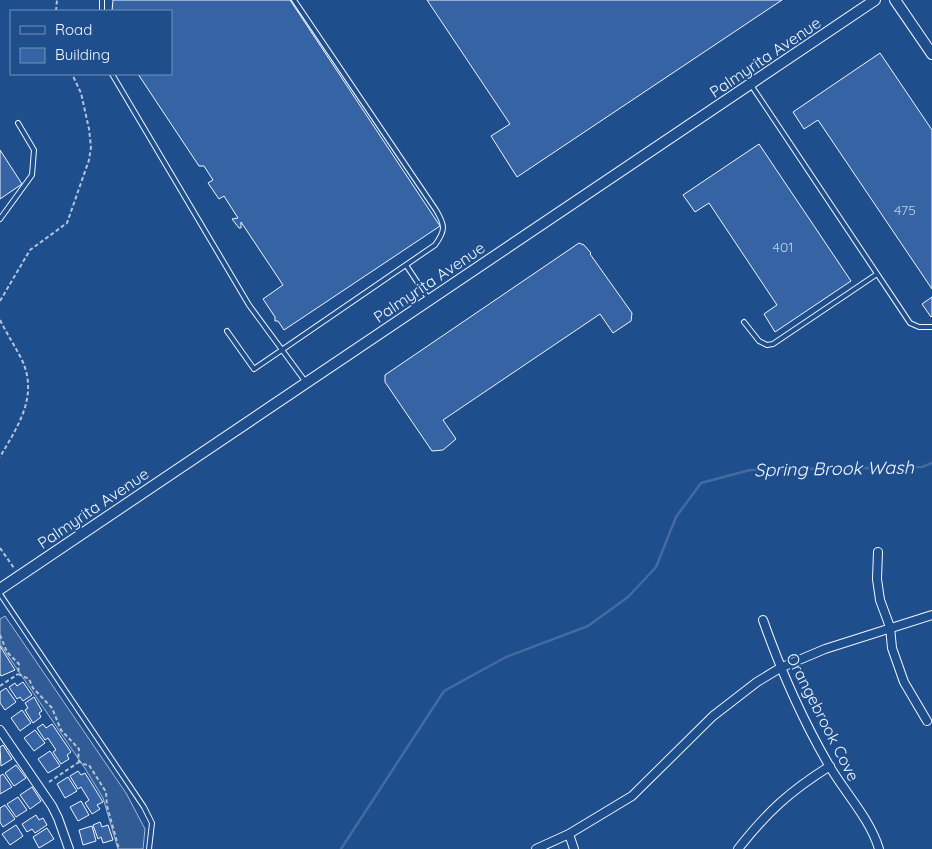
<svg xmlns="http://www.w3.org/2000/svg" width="932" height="849" viewBox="0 0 932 849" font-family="Quicksand,sans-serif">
	<rect width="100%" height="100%" fill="#1f4e8c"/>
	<path fill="#305b95" stroke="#a8bbd7" d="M 5,616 L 126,793 L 145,829 L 143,849 L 118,849 L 103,798 L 86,770 L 0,644 L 0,619 Z"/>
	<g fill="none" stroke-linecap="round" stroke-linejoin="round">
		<path stroke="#446ba0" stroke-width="2.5" d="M 341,849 L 444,691 L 506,657 L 588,626 L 628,597 L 656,567 L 676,517 L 701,483 L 750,470 L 922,467 L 932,463"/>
	</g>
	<path fill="#3563a3" stroke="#f2f6ff" d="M 113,0 L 290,0 L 440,226 L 284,330 L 278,321 L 275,321 L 275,317 L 263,299 L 283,285 L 241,222 L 241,228 L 239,228 L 232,219 L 238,218 L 224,196 L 219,199 L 208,183 L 213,180 L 204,166 L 199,166 L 138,74 L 171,74 L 171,11 L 112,11 Z
		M 427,0 L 782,0 L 517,177 L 491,136 L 510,124 Z
		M 880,53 L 932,130 L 932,289 L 818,120 L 804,129 L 793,112 Z
		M 759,144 L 851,281 L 775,332 L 764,314 L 777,305 L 709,203 L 695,212 L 683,195 Z
		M 0,150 L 22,184 L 0,199 Z
		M 579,243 L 584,245 L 591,253 L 590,254 L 632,313 L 631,321 L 613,333 L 600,314 L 443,420 L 456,439 L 443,450 L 432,451 L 385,382 L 385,375 Z
		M 932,297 L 932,316 L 931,317 L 922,304 Z
		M 0,646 L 15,670 L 1,676 L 0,674 Z
		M 23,682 L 32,695 L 23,701 L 20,697 L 17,699 L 9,687 L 15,683 L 17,686 Z
		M 6,688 L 16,702 L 5,710 L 0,703 L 0,692 Z
		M 34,697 L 42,711 L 39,713 L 41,717 L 33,723 L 25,710 L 28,708 L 25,703 Z
		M 22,710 L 31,723 L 20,731 L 11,718 Z
		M 43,724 L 46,728 L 52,724 L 71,752 L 67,755 L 69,759 L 61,764 L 53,752 L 56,750 L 48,738 L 45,740 L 37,728 Z
		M 35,730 L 45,743 L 34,751 L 24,738 Z
		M 3,745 L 12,759 L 1,766 L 0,747 Z
		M 50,751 L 60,766 L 48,773 L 38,759 Z
		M 16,765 L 26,778 L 14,786 L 5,773 Z
		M 78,771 L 81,775 L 85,773 L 103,802 L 97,805 L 100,809 L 92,814 L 85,803 L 89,800 L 81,787 L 78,789 L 70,776 Z
		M 3,774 L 12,787 L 0,794 L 0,776 Z
		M 68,777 L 77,791 L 65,798 L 57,784 Z
		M 32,787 L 41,801 L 30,809 L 20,795 Z
		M 18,797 L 27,810 L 16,817 L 7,804 Z
		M 81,801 L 89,815 L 78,821 L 70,807 Z
		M 5,805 L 15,819 L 3,827 L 0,822 L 0,808 Z
		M 36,815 L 39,820 L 43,818 L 47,825 L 35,833 L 32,829 L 27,832 L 22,824 Z
		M 100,822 L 102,827 L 108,825 L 113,840 L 103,843 L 101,837 L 98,839 L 93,825 Z
		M 16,825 L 23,836 L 10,845 L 2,834 Z
		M 92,826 L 96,841 L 83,845 L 79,830 Z
		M 47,828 L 54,839 L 39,848 L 33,837 Z"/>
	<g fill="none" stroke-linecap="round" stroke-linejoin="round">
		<g stroke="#f2f6ff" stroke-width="6">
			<path id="service" d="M 102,11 L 102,0
				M 112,74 L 249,305 L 305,381
				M 751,85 L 910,323 L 919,327 L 932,327
				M 0,219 L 32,175 L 34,150 L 18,123
				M 406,265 L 428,298
				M 744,322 L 759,341 L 767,345 L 773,344 L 877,274
				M 227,331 L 254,369 L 435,245 C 446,230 445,225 436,210 L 294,0
				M 0,594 L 144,807 L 152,823 L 149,849"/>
		</g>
		<g stroke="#f2f6ff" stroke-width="10">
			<path id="minor" d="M 878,552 L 877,579 L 880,600 L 890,627 L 892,648 L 904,682 L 927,721
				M 763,620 C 781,671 803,721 830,767 C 846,794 870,819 879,849
				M 0,730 L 52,806 L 58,818 L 69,849
				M 569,834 L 574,849
				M 536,849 L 569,834 L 632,796 L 713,716 L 757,682 L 780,668 L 825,649 L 932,615
				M 738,849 C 767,812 790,791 830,766"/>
		</g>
		<g stroke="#f2f6ff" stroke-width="12">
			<path id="tertiary" d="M 895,0 L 932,54
				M 0,589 L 875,0"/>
		</g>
		<path stroke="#b3c4dc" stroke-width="2" stroke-dasharray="4 2.5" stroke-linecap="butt" d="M 56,11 L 57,0
			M 0,301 L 30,250 L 67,223 L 89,160 L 91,147 L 89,129 L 81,93 L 72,74
			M 0,320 C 7,334 15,346 22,360 C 39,397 17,427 0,457
			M 0,548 L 14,568
			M 0,635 L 7,652 L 19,664 L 18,674 L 29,679 L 33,688 L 52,708 L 61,730 L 79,749 L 78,760 L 82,764 L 89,765 L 106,792 L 107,806 L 119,849
			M 0,686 L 18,674
			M 49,782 L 79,762"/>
		<use href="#service" stroke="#1f4e8c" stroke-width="4"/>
		<use href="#minor" stroke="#1f4e8c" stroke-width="8"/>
		<use href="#tertiary" stroke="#1f4e8c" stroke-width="10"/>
	</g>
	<g text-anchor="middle" stroke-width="4" stroke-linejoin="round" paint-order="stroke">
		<g font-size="14" fill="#c3d1e8">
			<text x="905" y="215">475</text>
			<text x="783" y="252">401</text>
		</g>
		<g font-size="16" fill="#f2f6ff" stroke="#1f4e8c">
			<text transform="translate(765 57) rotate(-34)" y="6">Palmyrita Avenue</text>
			<text transform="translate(429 282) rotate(-34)" y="6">Palmyrita Avenue</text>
			<text transform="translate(93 508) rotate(-34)" y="6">Palmyrita Avenue</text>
			<text transform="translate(823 717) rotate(63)" y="6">Orangebrook Cove</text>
		</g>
		<g font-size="18" font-style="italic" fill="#f2f6ff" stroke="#1f4e8c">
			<text transform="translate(834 469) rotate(-1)" y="6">Spring Brook Wash</text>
		</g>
	</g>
	<rect x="10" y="10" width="162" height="65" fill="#1f4e8c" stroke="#7391ba"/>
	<rect x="20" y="26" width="25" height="8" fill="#1f4e8c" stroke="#7391ba"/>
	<text x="55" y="35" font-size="15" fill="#f2f6ff">Road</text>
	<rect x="20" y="48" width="25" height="15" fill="#3563a3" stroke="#7391ba"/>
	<text x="55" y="60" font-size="15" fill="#f2f6ff">Building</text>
</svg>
